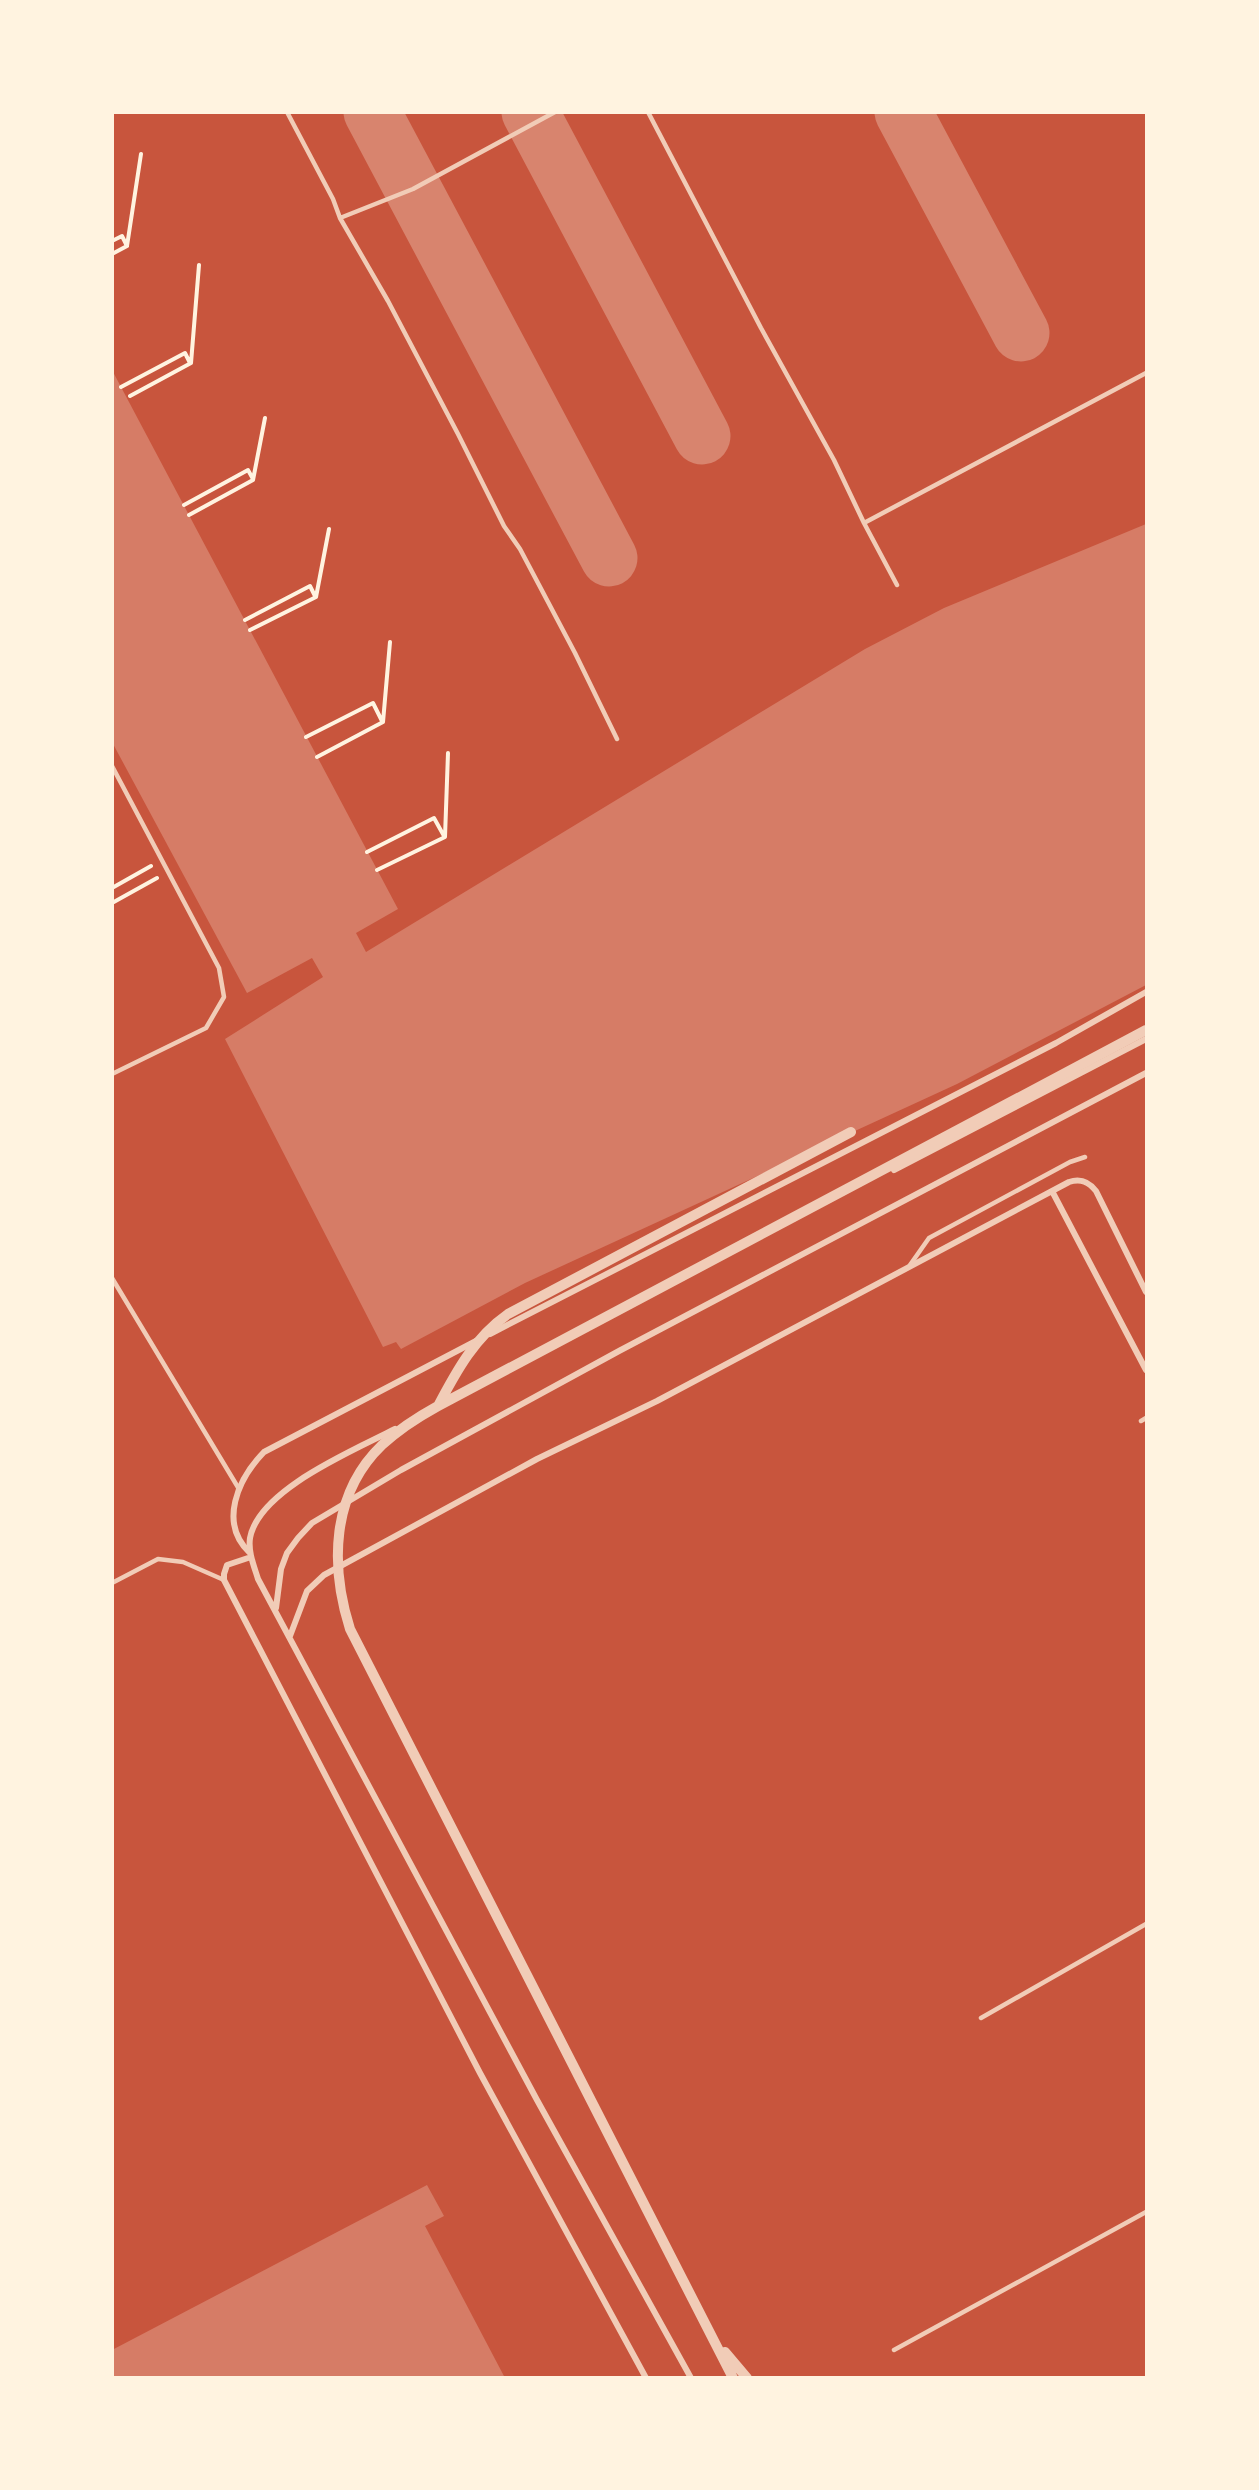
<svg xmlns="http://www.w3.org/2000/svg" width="1259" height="2490" viewBox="0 0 1259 2490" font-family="Bitter,serif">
	<rect width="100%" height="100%" fill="#c8553d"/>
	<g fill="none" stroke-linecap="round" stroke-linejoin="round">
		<path stroke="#d8846e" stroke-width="57" d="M 372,112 L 609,558
			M 530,112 L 702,436
			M 903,112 L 1021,333"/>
	</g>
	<path fill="#d67c66" d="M 112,370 L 398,909 L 356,933 L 366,952 L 865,649 L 944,608 L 1146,524 L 1146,985 L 957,1084 L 525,1283 L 401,1349 L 396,1342 L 383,1347 L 225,1039 L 323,977 L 312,958 L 247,993 L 112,742 Z
		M 427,2185 L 444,2216 L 425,2226 L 505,2378 L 112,2378 L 112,2350 Z"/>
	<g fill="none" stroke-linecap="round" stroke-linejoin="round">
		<path stroke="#fff3e0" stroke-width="4" d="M 112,241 L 122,236 L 127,246
			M 112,254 L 127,246 L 141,154
			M 121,387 L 185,353 L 190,363
			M 130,396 L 191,363 L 199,265
			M 184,505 L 248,470 L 253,479
			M 189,515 L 253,480 L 265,418
			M 245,620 L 310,586 L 315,596
			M 250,630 L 316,597 L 329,529
			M 306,737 L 373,703 L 382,721
			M 317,757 L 383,722 L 390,642
			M 367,852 L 434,818 L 444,836
			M 377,870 L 445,837 L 448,753
			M 112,888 L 151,866
			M 112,903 L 157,878"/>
		<path stroke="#f1ccb7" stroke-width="4.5" d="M 287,112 L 333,199 L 340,218 L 388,301 L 458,434 L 504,526 L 520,549 L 575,653 L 617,739
			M 648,112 L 761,328 L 834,460 L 864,523 L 897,585
			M 340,218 L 413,189 L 555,112
			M 864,523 L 1146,373
			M 112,766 L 219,968 L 224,997 L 206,1028 L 112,1074
			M 910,1265 L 929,1238 L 1070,1162 L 1085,1157
			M 112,1278 L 239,1489
			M 1141,1421 L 1146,1418
			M 112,1583 L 158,1559 L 183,1562 L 224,1580
			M 981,2018 L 1146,1924
			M 894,2350 L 1146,2212"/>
		<path stroke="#f1ccb7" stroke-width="6" d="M 894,1170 L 1146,1039
			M 1052,1191 L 1146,1370
			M 490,1334 L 1056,1043 L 1146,992
			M 395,1429 C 355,1450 259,1489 250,1538 C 248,1552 254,1566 258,1579 L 537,2100 L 691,2378
			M 250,1553 C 218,1523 238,1479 264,1452 L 476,1341
			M 251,1557 L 227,1565 L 224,1574 L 224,1580 L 480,2073 L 646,2378
			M 276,1608 L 281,1569 L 287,1553 L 298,1538 L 312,1523 L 401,1470 L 619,1351 L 1146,1073
			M 290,1636 L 307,1591 L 324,1575 L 537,1459 L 657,1401 L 1069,1182 C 1081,1178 1089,1182 1096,1191 L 1146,1292"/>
		<path stroke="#f1ccb7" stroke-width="10" d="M 438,1406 C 457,1370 475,1337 508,1314 L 851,1132
			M 725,2352 L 747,2378
			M 733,2378 L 350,1629 C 330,1566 331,1494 382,1445 C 399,1429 418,1417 438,1406 L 1146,1030"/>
	</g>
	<rect width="1259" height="2490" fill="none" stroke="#fff3e0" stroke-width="228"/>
</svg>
